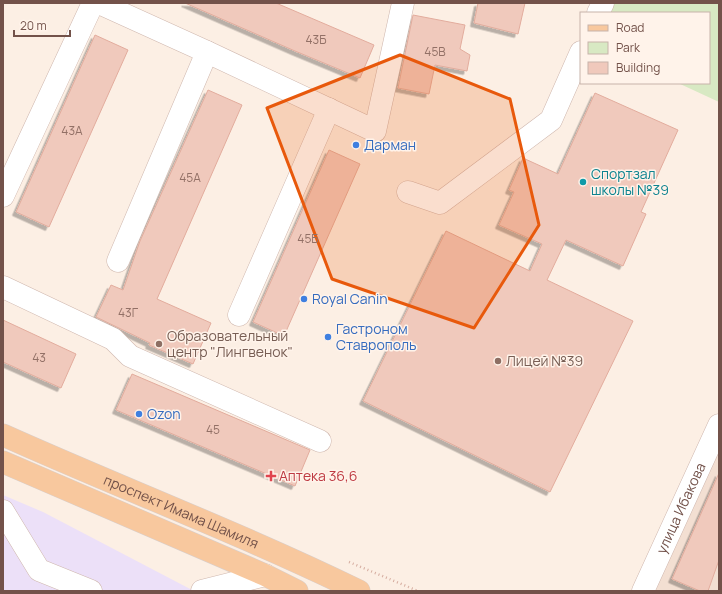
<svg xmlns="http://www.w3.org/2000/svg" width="722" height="594" viewBox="0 0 722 594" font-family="Manrope,sans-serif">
	<defs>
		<filter id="shadow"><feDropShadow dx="-3.5" dy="3.5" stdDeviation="0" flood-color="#0004"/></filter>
	</defs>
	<rect width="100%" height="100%" fill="#fcefe4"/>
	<path fill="#f3dfd2" d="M 719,451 L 719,591 L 659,591 L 654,589 Z"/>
	<path fill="#ece0f8" d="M 3,495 L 43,512 L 194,591 L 3,591 Z"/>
	<path fill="#d8e9c3" d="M 598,3 L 719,3 L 719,102 L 678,83 L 709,83 L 709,13 L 594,13 Z"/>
	<path fill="#f0c9bc" stroke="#e2ac9d" filter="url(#shadow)" d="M 185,3 L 276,3 L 374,45 L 360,78 L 295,51 Z
		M 478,3 L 525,3 L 518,34 L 474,23 Z
		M 413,15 L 465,25 L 460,49 L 470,55 L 467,71 L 435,65 L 429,94 L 398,88 Z
		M 95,35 L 128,50 L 49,227 L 16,212 Z
		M 208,90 L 242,105 L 157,299 L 211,323 L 193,364 L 149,345 L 150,343 L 96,317 L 111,285 L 123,290 L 140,241 Z
		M 595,93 L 678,130 L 641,212 L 646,214 L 623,266 L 566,240 L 547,280 L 633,321 L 550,492 L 363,401 L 446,231 L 530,271 L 542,244 L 499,225 L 514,192 L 509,190 L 523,158 L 558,174 Z
		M 329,150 L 360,164 L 284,336 L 253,322 Z
		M 3,320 L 76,354 L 61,388 L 3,362 Z
		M 132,374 L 310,450 L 295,486 L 116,410 Z
		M 719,473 L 719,560 L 708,591 L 700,591 L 672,579 Z"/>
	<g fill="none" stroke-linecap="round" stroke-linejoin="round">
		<g stroke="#cfb7ae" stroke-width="23">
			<g id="minor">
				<path d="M 99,3 L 207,52 L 375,131 L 403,3"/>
				<path d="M 598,13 L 603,3"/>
				<path d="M 408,192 L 440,203 L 551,120 L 581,52"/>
				<path d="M 3,196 L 93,3"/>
				<path d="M 118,261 L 207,52"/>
				<path d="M 3,287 L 113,339 L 130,356 L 320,441"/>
				<path d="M 239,315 L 329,109"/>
				<path d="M 3,511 L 39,570 L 91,591"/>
				<path d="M 202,591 L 265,575"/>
				<path id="s1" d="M 643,591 L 719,425"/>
			</g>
		</g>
		<g stroke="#d8cfcc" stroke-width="23">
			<g id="major">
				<path id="s2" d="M 3,435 C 121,488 242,534 359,591"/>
				<path d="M 3,462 L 265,575 L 297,591"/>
			</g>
		</g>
		<path stroke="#d5ac9f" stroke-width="2.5" stroke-dasharray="1 3" stroke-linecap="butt" d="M 349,562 L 418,591"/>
		<use href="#minor" stroke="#fff" stroke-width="22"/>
		<use href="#major" stroke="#f8c89e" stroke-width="22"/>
	</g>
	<path fill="#e8590c" fill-opacity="0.2" stroke="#e8590c" stroke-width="3" stroke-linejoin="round" d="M 400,55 L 510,99 L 539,225 L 474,328 L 332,279 L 267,108 Z"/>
	<g fill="#3f7fe0" stroke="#fff3ea" stroke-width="1.5">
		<circle cx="356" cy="145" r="4"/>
		<circle cx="304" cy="299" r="4"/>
		<circle cx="328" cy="337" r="4"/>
		<circle cx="139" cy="414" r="4"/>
	</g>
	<circle fill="#0f9aa8" stroke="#fff3ea" stroke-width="1.5" cx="583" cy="182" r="4"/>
	<g fill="#8d6e63" stroke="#fff3ea" stroke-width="1.5">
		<circle cx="159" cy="344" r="4"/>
		<circle cx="498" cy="361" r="4"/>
	</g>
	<path fill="#e0444e" stroke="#fff3ea" stroke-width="1.5" d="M269 470h4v4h4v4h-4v4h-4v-4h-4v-4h4z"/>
	<g text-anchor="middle" stroke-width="3" stroke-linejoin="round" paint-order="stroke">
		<g font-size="12" fill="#927066">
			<text x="316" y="44">43Б</text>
			<text x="435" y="56">45В</text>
			<text x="72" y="135">43А</text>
			<text x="190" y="182">45А</text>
			<text x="308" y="243">45Б</text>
			<text x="128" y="317">43Г</text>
			<text x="39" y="362">43</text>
			<text x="213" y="434">45</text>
		</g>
		<g font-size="14" fill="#366cbe" stroke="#fff3ea" text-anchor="start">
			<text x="364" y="150">Дарман</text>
			<text x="312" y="304">Royal Canin</text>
			<text x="336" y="334">Гастроном<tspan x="336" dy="16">Ставрополь</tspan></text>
			<text x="147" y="419">Ozon</text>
		</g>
		<g font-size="14" fill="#0d838f" stroke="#fff3ea" text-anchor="start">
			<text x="591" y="179">Спортзал<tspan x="591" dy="16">школы №39</tspan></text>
		</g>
		<g font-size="14" fill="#785e54" stroke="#fff3ea" text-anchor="start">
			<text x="167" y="341">Образовательный<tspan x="167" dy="16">центр "Лингвенок"</tspan></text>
			<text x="506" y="366">Лицей №39</text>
		</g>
		<g font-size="14" fill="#be3a42" stroke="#fff3ea" text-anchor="start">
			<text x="279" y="481">Аптека 36,6</text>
		</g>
		<g font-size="14" fill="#73524a" stroke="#fff3ea">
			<text dy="5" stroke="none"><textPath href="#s1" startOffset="91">улица Ибакова</textPath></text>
			<text dy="5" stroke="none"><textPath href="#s2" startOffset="194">проспект Имама Шамиля</textPath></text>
		</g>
	</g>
	<rect width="722" height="594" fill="none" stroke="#73524a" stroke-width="8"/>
	<rect x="580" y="12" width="130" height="72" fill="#fff3ea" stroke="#c7b3aa"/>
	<rect x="588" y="25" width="20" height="6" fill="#f8c89e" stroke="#c7b3aa"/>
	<text x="616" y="32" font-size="12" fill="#73524a">Road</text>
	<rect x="588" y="42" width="20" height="12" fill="#d8e9c3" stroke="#c7b3aa"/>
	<text x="616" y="52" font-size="12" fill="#73524a">Park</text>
	<rect x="588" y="62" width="20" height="12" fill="#f0c9bc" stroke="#c7b3aa"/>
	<text x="616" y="72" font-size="12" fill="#73524a">Building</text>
	<path d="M14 30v6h56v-6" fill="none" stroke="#73524a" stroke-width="2"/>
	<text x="20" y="30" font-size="12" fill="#73524a" stroke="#fff3ea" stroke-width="3" paint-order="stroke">20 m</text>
</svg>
